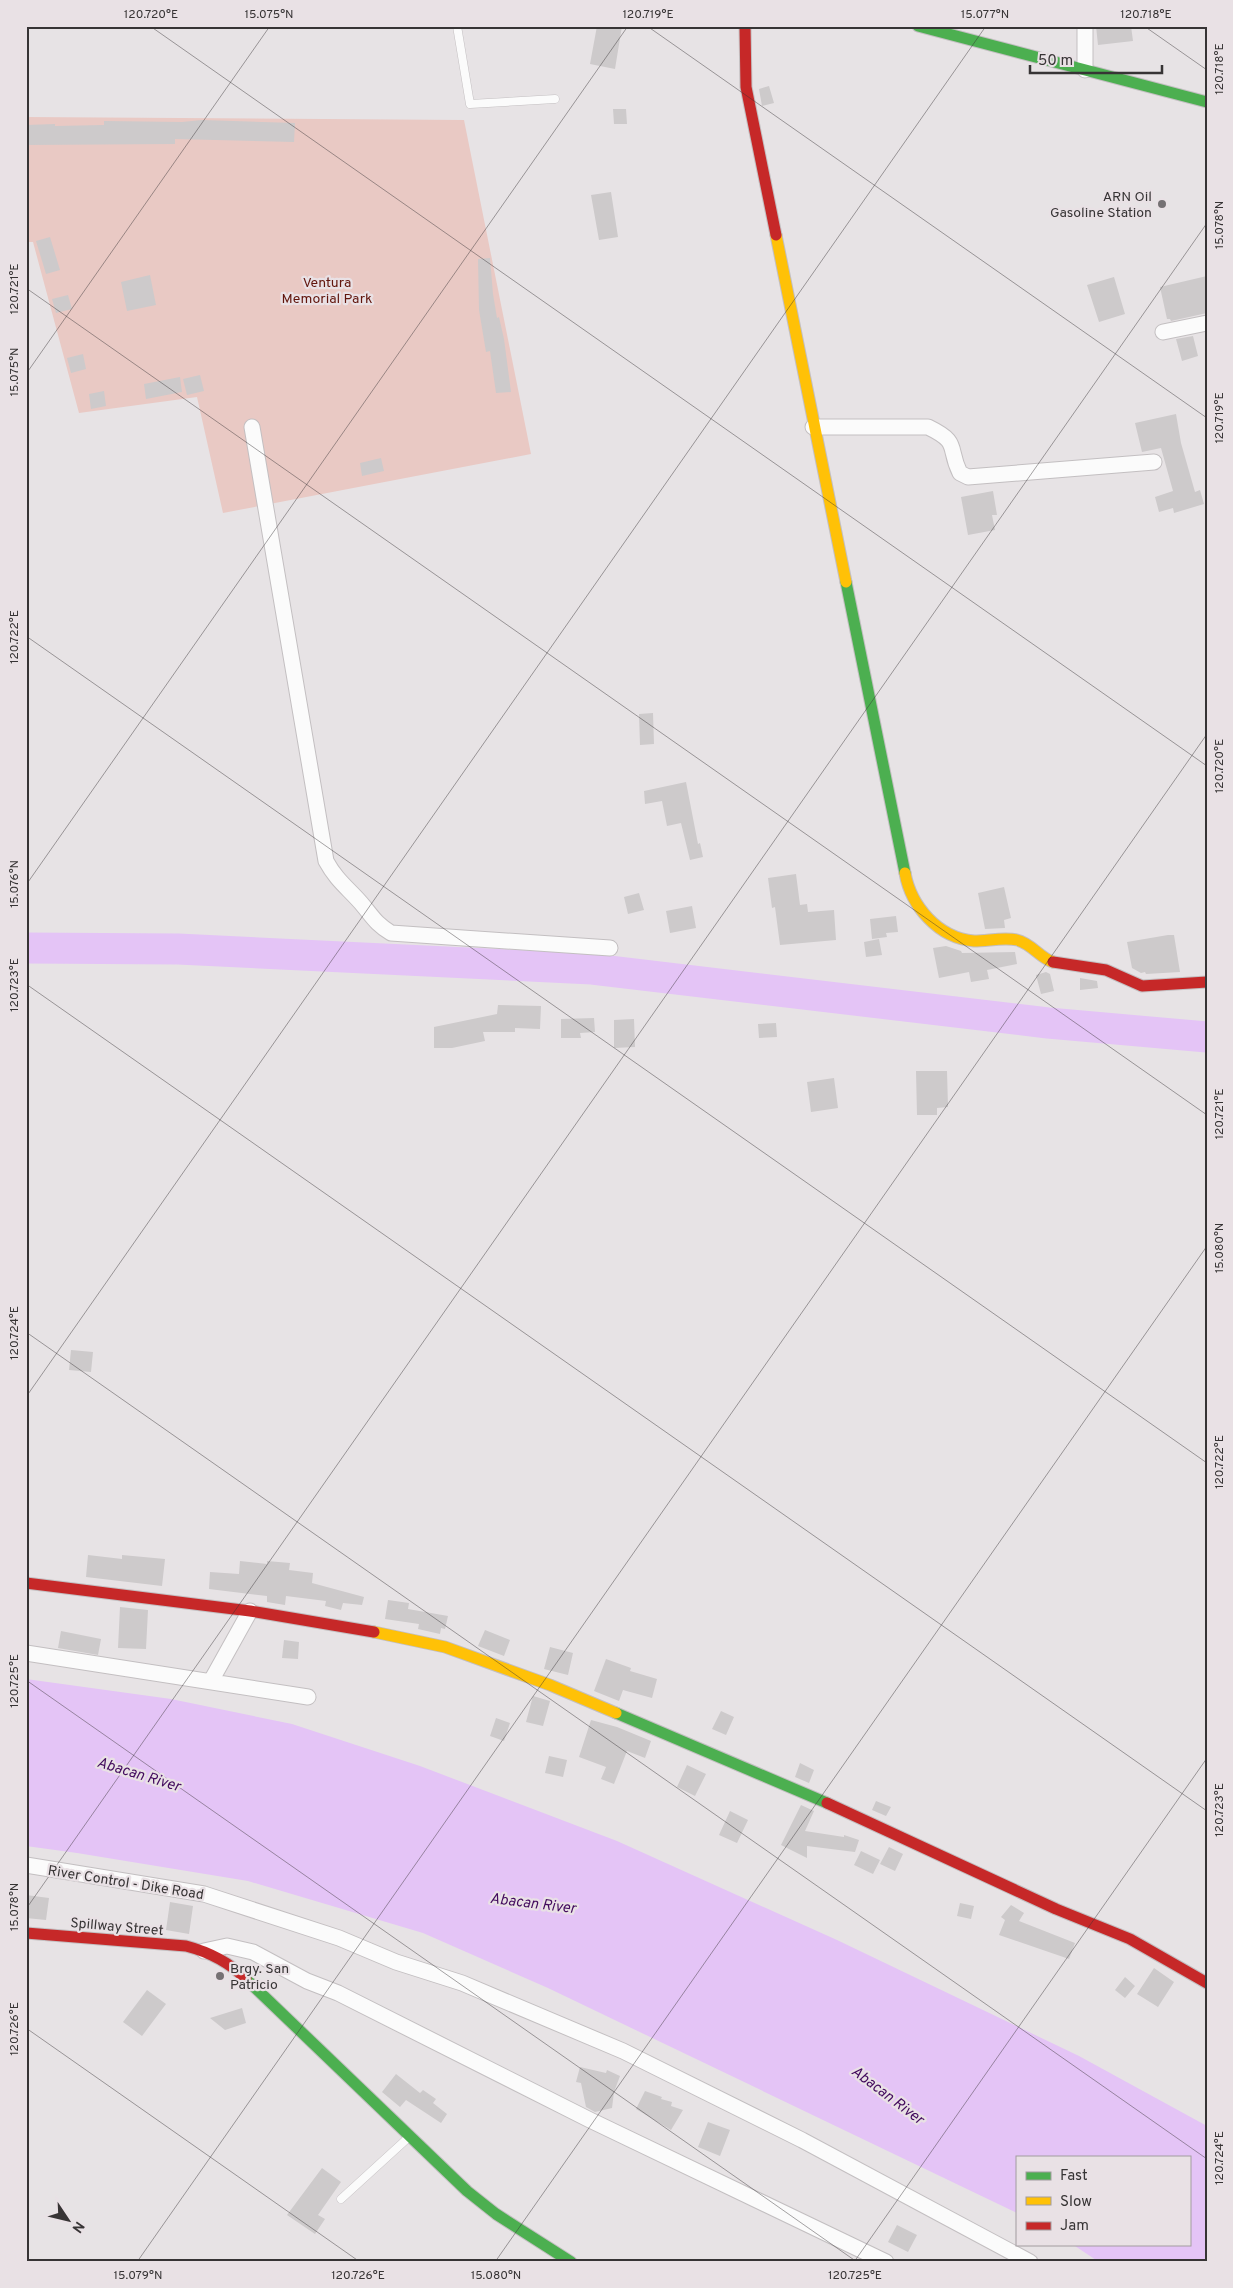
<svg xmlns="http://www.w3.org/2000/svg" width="1233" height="2288" viewBox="0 0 1233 2288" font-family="Overpass,sans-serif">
	<rect width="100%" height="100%" fill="#e7e3e5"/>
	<path fill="#e9c9c4" d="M 26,117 L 464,120 L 531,454 L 223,513 L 197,397 L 79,413 L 33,242 L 26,242 Z"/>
	<path fill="#e4c4f6" d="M 26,1679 L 171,1699 L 292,1724 L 420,1766 L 617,1841 L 837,1940 L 1079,2056 L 1207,2126 L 1207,2262 L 1099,2262 L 1072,2244 L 1189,2244 L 1189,2157 L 1017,2157 L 1017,2213 L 548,1988 L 423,1933 L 248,1881 L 77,1853 L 26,1846 Z"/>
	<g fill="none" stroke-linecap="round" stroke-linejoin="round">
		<path stroke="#e4c4f6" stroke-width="31" d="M 26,948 L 178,949 L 592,969 L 1048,1023 L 1207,1037"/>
	</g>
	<path fill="#cdcacb" d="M 597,26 L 622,26 L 615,69 L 590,64 Z
		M 1096,26 L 1131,26 L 1133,41 L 1098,45 Z
		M 769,86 L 774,103 L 762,106 L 759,89 Z
		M 613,109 L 626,109 L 627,124 L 614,124 Z
		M 202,120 L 295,123 L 294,142 L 175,139 L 175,144 L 26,145 L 26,125 L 55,124 L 55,126 L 104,125 L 104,121 L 182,122 Z
		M 611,192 L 618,237 L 599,240 L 591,195 Z
		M 50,237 L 60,270 L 46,274 L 36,241 Z
		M 490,258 L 493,294 L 497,318 L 499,317 L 504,339 L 511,392 L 496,393 L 490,351 L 486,352 L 479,310 L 478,259 Z
		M 150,275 L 156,305 L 127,311 L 121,282 Z
		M 1207,276 L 1207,313 L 1171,321 L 1170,319 L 1167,319 L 1160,287 Z
		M 1114,277 L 1125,314 L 1099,322 L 1087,285 Z
		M 68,295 L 72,309 L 56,313 L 52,299 Z
		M 1193,336 L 1198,356 L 1182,361 L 1176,339 Z
		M 83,354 L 86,369 L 71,373 L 67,358 Z
		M 200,375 L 204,391 L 187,395 L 183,379 Z
		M 180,377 L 182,392 L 146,399 L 144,384 Z
		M 104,391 L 106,406 L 91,409 L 89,394 Z
		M 1176,414 L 1181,443 L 1195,492 L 1200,490 L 1204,504 L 1174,513 L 1173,508 L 1159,512 L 1155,497 L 1173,491 L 1161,448 L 1142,452 L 1135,423 Z
		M 381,458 L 384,471 L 362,476 L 360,463 Z
		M 993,491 L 997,515 L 992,515 L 995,530 L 968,535 L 961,497 Z
		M 653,713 L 654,744 L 640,745 L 639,714 Z
		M 686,782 L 698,844 L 700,843 L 703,857 L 690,860 L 681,823 L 667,826 L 662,801 L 645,804 L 644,791 Z
		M 796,874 L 800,905 L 807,904 L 808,912 L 834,910 L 836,940 L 780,945 L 775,907 L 772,908 L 768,878 Z
		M 1004,887 L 1011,918 L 1004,920 L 1005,928 L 985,929 L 978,893 Z
		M 639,893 L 644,910 L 628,914 L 624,897 Z
		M 692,906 L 696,928 L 670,933 L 666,911 Z
		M 896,916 L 898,932 L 886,933 L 887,937 L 872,939 L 870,919 Z
		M 1168,935 L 1174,935 L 1180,972 L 1146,974 L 1145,972 L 1141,973 L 1132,968 L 1127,942 Z
		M 879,939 L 882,955 L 866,957 L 864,942 Z
		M 946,946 L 961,951 L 962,953 L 1015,952 L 1017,964 L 987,970 L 989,979 L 971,982 L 969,972 L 939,978 L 933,948 Z
		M 1046,972 L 1050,974 L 1054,991 L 1041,994 L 1036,975 Z
		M 1080,978 L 1097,981 L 1098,988 L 1080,990 Z
		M 498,1005 L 541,1006 L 540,1029 L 515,1028 L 515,1032 L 483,1032 L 485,1041 L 452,1048 L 434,1048 L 434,1027 L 497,1014 Z
		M 594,1018 L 595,1032 L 580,1033 L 581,1038 L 561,1038 L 561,1019 Z
		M 634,1019 L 635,1047 L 614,1048 L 614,1020 Z
		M 776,1023 L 777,1037 L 759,1038 L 758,1024 Z
		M 916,1071 L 947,1071 L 948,1107 L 937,1108 L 937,1115 L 917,1115 Z
		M 834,1078 L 838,1108 L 811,1112 L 807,1082 Z
		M 71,1350 L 93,1352 L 91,1372 L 69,1370 Z
		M 88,1555 L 122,1559 L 122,1555 L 165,1559 L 162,1586 L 86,1577 Z
		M 240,1561 L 267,1564 L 267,1561 L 290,1563 L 289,1570 L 313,1573 L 312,1583 L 364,1597 L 362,1605 L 343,1603 L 341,1610 L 325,1606 L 326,1601 L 286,1596 L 285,1605 L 267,1602 L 267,1596 L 209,1589 L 210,1572 L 239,1574 Z
		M 388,1600 L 409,1603 L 408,1609 L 448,1616 L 445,1629 L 441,1628 L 440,1634 L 418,1629 L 419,1624 L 385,1619 Z
		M 120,1607 L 148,1610 L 146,1649 L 118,1648 Z
		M 485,1630 L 510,1640 L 504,1656 L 478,1646 Z
		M 61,1631 L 101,1639 L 98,1655 L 58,1648 Z
		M 284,1640 L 299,1642 L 298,1659 L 282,1658 Z
		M 550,1647 L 573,1653 L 568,1675 L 544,1669 Z
		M 606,1659 L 631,1668 L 630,1671 L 657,1679 L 652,1698 L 623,1690 L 619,1701 L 594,1691 Z
		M 533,1696 L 550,1701 L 543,1726 L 526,1722 Z
		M 721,1711 L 734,1717 L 726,1735 L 712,1729 Z
		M 496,1718 L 510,1723 L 504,1741 L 490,1736 Z
		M 591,1720 L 617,1727 L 651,1741 L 645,1758 L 627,1751 L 614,1784 L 601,1779 L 606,1767 L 579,1757 Z
		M 549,1756 L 567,1760 L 563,1777 L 545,1773 Z
		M 800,1763 L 814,1770 L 809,1783 L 795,1777 Z
		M 687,1765 L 706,1774 L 695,1796 L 677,1787 Z
		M 876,1801 L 891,1807 L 886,1816 L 872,1810 Z
		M 801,1805 L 814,1811 L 805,1831 L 844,1837 L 844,1835 L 859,1840 L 855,1852 L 807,1846 L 807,1858 L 781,1845 Z
		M 730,1811 L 748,1820 L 737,1843 L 719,1835 Z
		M 889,1847 L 903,1854 L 895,1871 L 880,1864 Z
		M 861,1851 L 880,1860 L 873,1874 L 854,1865 Z
		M 26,1895 L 49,1898 L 46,1920 L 26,1918 Z
		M 170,1902 L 193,1906 L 189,1934 L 166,1930 Z
		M 960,1903 L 974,1906 L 971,1919 L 957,1916 Z
		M 1011,1905 L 1024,1913 L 1019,1921 L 1075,1943 L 1069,1959 L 999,1935 L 1005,1920 L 1001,1917 Z
		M 1154,1968 L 1174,1982 L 1158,2007 L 1137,1994 Z
		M 1125,1977 L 1135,1986 L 1125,1998 L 1115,1990 Z
		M 147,1990 L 166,2004 L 142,2036 L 123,2022 Z
		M 242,2008 L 246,2023 L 225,2030 L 210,2018 Z
		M 580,2067 L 606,2073 L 607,2070 L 620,2076 L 614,2092 L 612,2108 L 595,2112 L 586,2107 L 581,2083 L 576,2082 Z
		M 396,2074 L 420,2093 L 423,2090 L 436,2099 L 433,2103 L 447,2114 L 441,2123 L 406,2100 L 400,2107 L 382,2092 Z
		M 645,2091 L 662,2097 L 661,2099 L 672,2102 L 671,2106 L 683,2110 L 671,2130 L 636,2109 Z
		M 708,2122 L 730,2130 L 720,2156 L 698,2147 Z
		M 322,2168 L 341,2182 L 318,2215 L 325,2219 L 315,2234 L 287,2215 Z
		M 897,2225 L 917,2235 L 908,2252 L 888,2242 Z"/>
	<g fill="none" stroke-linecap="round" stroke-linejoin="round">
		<g stroke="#c3bfc1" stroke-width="9">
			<path id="lane" d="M 457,26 L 470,104 L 555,99
				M 341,2199 L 409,2137"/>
		</g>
		<g stroke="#c3bfc1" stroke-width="17">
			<path id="street" d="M 1085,70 L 1085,26
				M 1163,332 L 1207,323
				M 252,427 L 326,861 C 337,881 347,887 361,903 C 373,917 375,923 391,933 L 610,948
				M 813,427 L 928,427 C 961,443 947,447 960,473 L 968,477 L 1154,462
				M 26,1653 L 308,1697
				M 211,1681 L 250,1611
				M 26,1865 L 204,1894 L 339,1938 L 396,1962 L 462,1983 L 623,2051 L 802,2140 L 1030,2262
				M 204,1951 L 227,1946 L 253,1952 L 307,1981 L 338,1993 L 590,2120 L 886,2262"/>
		</g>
		<g stroke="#c3bfc1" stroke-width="13">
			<path id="fast" d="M 918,26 L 1207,102
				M 846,582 L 905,873
				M 616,1713 L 827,1803
				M 246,1979 L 467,2191 L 496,2214 L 571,2262"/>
		</g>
		<g stroke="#c3bfc1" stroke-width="13">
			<path id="slow" d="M 776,235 L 846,582
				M 905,873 C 911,906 938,938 974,941 C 988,941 1004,937 1017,940 C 1031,943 1040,958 1053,962
				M 374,1632 L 445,1647 L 550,1685 L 616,1713"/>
		</g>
		<g stroke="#c3bfc1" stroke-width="13">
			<path id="jam" d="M 745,26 L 746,87 L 776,235
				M 1053,962 L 1106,970 L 1142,986 L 1207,982
				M 26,1583 L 250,1611 L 374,1632
				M 827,1803 L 1056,1909 L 1130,1939 L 1207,1983
				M 26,1933 L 186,1946 C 209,1952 229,1962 246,1979"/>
		</g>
		<use href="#lane" stroke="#fbfbfb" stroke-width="8"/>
		<use href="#street" stroke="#fbfbfb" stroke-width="15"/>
		<use href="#fast" stroke="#4caf50" stroke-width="11"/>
		<use href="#slow" stroke="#ffc107" stroke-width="11"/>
		<use href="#jam" stroke="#c62828" stroke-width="11"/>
	</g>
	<path fill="none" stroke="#373435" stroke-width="1" stroke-opacity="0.45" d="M 150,26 L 1207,766M 647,26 L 1207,418M 1144,26 L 1207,70M 26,288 L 1207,1115M 26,374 L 270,26M 26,636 L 1207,1463M 26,885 L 628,26M 26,984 L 1207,1811M 26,1332 L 1207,2159M 26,1397 L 986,26M 26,1680 L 857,2262M 26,1909 L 1207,223M 26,2028 L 360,2262M 137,2262 L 1207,734M 495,2262 L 1207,1246M 854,2262 L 1207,1758"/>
	<g fill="#757173" stroke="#e9e1e5" stroke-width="2">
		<circle cx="1162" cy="204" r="5"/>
		<circle cx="220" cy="1976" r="5"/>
	</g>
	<g text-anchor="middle" stroke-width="4.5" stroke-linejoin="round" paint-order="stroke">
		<g font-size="14" fill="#373435" stroke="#e9e1e5" text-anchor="end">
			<text x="1152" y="201">ARN Oil<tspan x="1152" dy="16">Gasoline Station</tspan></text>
			<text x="230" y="1973" text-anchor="start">Brgy. San<tspan x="230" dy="16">Patricio</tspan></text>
		</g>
		<g font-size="14" fill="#61150c" stroke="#e9e1e5">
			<text x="327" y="287">Ventura<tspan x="327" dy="16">Memorial Park</tspan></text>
		</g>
		<g font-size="14" fill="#373435" stroke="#e9e1e5">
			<text transform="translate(126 1882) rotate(9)" y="5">River Control - Dike Road</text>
			<text transform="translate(117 1926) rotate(5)" y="5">Spillway Street</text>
		</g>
		<g font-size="15" font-style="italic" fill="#430b5e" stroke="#e9e1e5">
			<text transform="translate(139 1774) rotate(17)" y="5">Abacan River</text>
			<text transform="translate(533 1903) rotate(7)" y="5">Abacan River</text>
			<text transform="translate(888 2095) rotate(37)" y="5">Abacan River</text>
		</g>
	</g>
	<rect width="1233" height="2288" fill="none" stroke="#e9e1e5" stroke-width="55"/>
	<rect x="1016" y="2156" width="175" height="90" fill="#e9e1e5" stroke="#a29c9f"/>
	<rect x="1026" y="2172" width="25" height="8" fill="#4caf50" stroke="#a29c9f"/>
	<text x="1060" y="2180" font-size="15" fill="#373435">Fast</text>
	<rect x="1026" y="2197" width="25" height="8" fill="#ffc107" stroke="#a29c9f"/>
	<text x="1060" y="2206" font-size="15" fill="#373435">Slow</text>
	<rect x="1026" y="2222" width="25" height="8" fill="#c62828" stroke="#a29c9f"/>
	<text x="1060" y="2230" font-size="15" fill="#373435">Jam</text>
	<g transform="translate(68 2220) rotate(125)" stroke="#e9e1e5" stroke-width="4" paint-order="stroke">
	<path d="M0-4L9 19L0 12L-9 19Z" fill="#373435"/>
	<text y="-8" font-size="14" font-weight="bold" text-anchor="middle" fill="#373435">N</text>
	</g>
	<path d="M1030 65v8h132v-8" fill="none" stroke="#373435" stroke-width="2.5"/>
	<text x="1038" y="65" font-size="15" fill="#373435" stroke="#e9e1e5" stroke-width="4" paint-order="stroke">50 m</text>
	<rect x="28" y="28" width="1178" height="2232" fill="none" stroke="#373435" stroke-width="2"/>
	<g font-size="12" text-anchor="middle" fill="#373435">
		<text x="151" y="18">120.720°E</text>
		<text x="269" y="18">15.075°N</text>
		<text x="648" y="18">120.719°E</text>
		<text x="985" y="18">15.077°N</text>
		<text x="1146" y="18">120.718°E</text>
		<text transform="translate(1219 69) rotate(-90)" y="4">120.718°E</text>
		<text transform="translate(1219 225) rotate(-90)" y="4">15.078°N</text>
		<text transform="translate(14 289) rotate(-90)" y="4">120.721°E</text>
		<text transform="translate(14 372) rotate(-90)" y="4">15.075°N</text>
		<text transform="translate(1219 418) rotate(-90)" y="4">120.719°E</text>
		<text transform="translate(14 637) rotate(-90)" y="4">120.722°E</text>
		<text transform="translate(1219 766) rotate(-90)" y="4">120.720°E</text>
		<text transform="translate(14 884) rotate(-90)" y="4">15.076°N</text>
		<text transform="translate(14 985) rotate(-90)" y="4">120.723°E</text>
		<text transform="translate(1219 1114) rotate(-90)" y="4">120.721°E</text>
		<text transform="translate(1219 1248) rotate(-90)" y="4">15.080°N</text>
		<text transform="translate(14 1333) rotate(-90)" y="4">120.724°E</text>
		<text transform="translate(1219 1462) rotate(-90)" y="4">120.722°E</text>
		<text transform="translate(14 1681) rotate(-90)" y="4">120.725°E</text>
		<text transform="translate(1219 1810) rotate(-90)" y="4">120.723°E</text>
		<text transform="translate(14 1907) rotate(-90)" y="4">15.078°N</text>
		<text transform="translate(14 2029) rotate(-90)" y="4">120.726°E</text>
		<text transform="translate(1219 2158) rotate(-90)" y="4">120.724°E</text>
		<text x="138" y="2279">15.079°N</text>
		<text x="358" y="2279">120.726°E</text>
		<text x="496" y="2279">15.080°N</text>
		<text x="855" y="2279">120.725°E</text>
	</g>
</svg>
